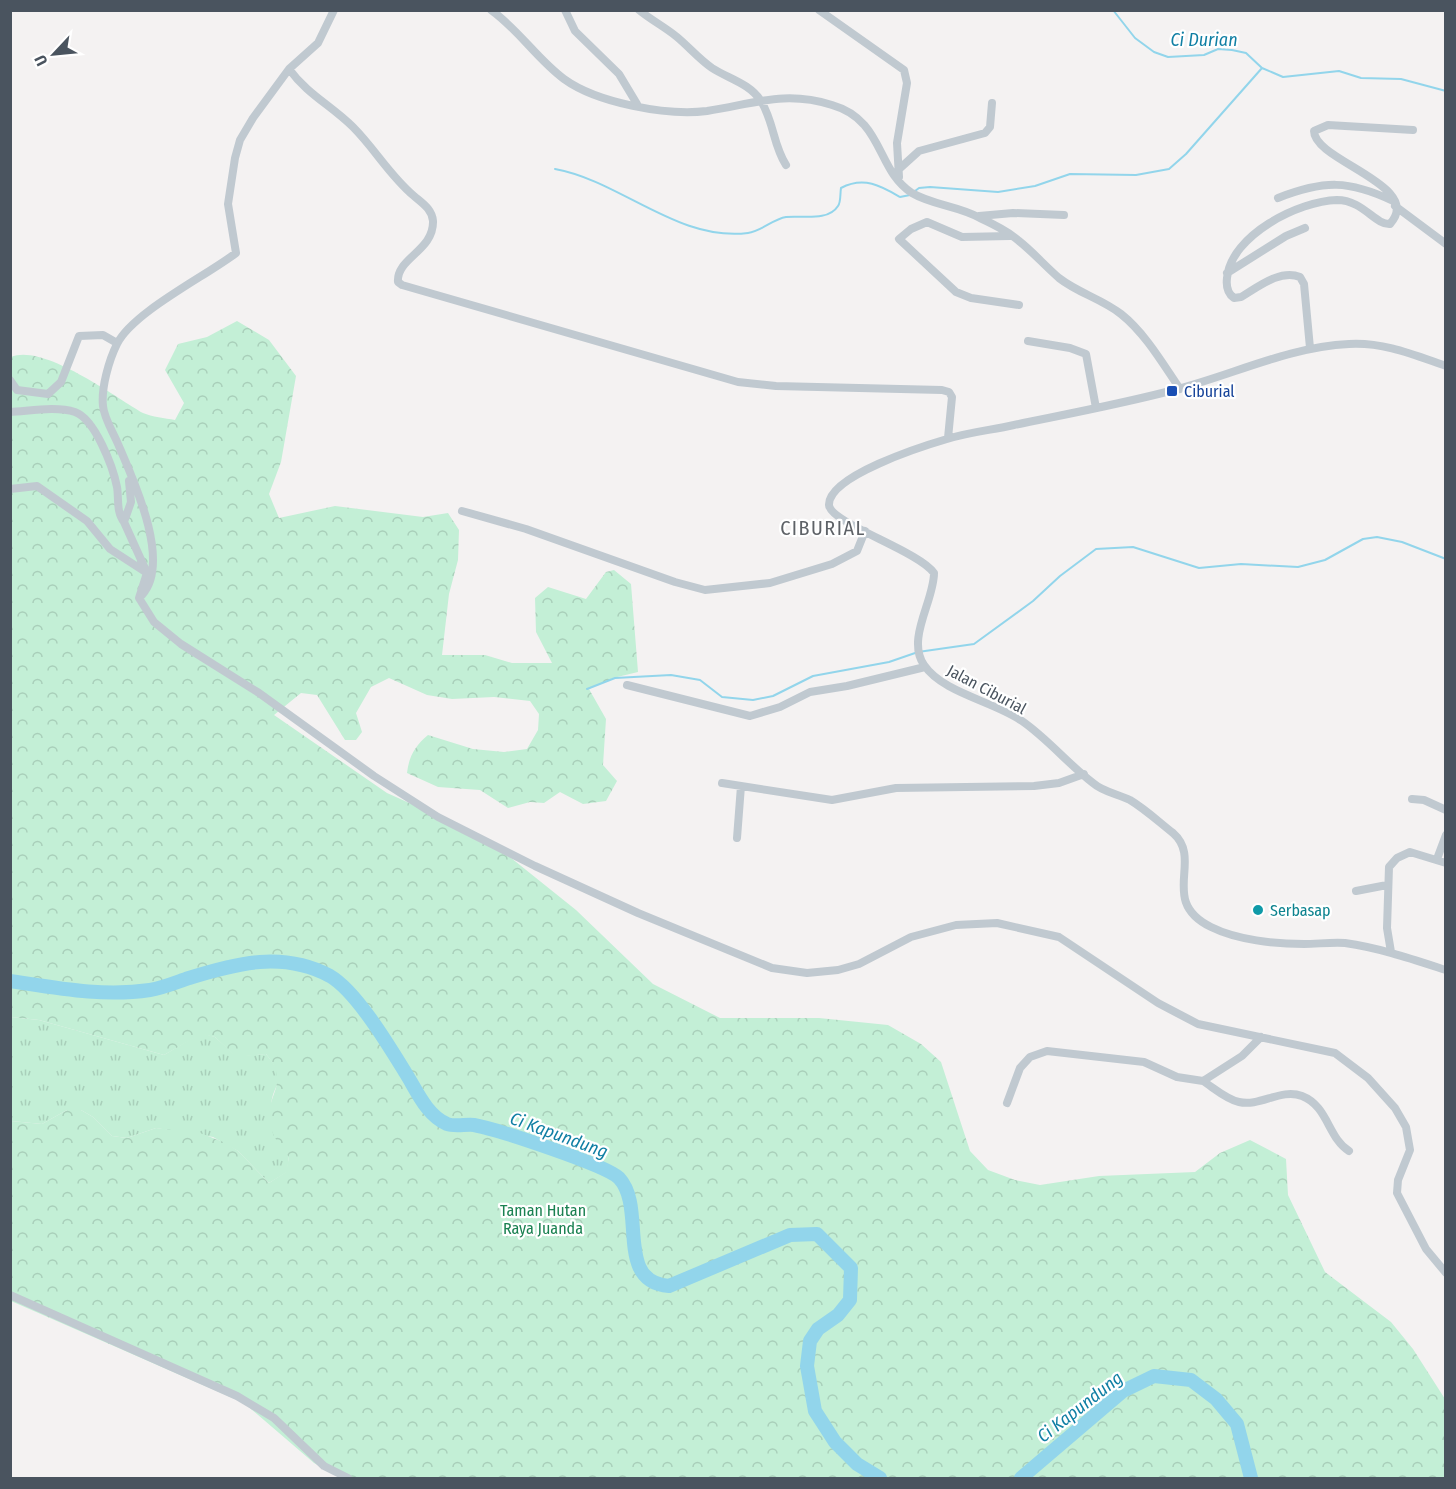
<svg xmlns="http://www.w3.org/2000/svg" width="1456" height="1489" viewBox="0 0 1456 1489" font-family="'Fira Sans Condensed',sans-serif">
	<defs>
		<pattern id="grass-tufts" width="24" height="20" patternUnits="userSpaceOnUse" patternTransform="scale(1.5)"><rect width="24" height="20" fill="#c3efd6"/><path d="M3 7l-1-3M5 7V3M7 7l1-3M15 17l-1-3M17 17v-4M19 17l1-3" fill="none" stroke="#a9cfba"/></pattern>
		<pattern id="forest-crowns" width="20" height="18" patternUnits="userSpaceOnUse" patternTransform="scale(1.5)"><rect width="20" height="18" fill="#c3efd6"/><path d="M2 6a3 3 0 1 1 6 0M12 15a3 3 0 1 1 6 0" fill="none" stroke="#a9cfba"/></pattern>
	</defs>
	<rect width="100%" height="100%" fill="#f4f2f2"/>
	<path fill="url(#grass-tufts)" d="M 11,1017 L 39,1020 L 164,1055 L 201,1033 L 215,1037 L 236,1056 L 266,1054 C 291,1083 270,1083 271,1110 C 271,1126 279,1145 289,1156 L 287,1172 L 269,1183 L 238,1151 L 213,1137 L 156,1128 L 127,1138 L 112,1136 L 93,1117 L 81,1110 L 67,1110 L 42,1124 L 11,1121 Z"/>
	<path fill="url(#forest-crowns)" d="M 237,321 L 269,340 L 296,376 L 281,462 L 269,494 L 279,518 L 335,506 L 423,517 L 448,513 L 459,530 L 458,560 L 449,594 L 442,655 L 485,655 L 512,663 L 552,663 L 536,632 L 535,598 L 548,587 L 586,599 L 606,572 L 614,570 L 631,584 L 638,672 L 613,678 L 589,689 L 606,719 L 603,765 L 617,781 L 606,801 L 583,804 L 560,792 L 544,803 L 530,802 L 508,808 L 480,790 L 438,787 L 407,773 C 409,756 415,746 428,735 L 473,749 L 504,752 L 527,749 L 538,730 L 539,714 L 530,701 L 494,697 L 452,699 L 427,695 L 389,678 L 371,687 L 356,713 L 362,732 L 356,740 L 345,740 L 317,695 L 301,693 L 274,715 L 387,793 L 443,818 L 500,849 L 576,910 L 653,984 L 720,1018 L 819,1018 L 888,1025 L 921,1044 L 941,1062 L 970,1151 L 988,1170 L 1015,1180 L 1040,1185 L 1099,1176 L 1195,1172 L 1220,1153 L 1250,1140 L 1286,1159 L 1288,1195 L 1325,1272 L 1391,1322 L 1413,1349 L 1445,1399 L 1445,1478 L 342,1478 L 314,1463 L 244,1403 L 11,1301 L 11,1121 L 42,1124 L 67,1110 L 81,1110 L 93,1117 L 112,1136 L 127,1138 L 156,1128 L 200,1133 L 226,1143 L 238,1151 L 269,1183 L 286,1172 L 289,1157 C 281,1148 272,1136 270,1124 C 264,1094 292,1085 266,1054 L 236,1057 L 215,1037 L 201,1034 L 164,1055 L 39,1020 L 11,1017 L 11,357 C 43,343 115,397 143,413 C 152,417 165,418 175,420 L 184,403 L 165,370 L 178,344 L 207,337 Z"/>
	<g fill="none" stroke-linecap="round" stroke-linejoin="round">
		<path stroke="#92d5eb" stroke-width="2" d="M 1113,10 L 1135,38 L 1154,52 L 1168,57 L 1204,55 L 1218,49 L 1232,50 L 1246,53 L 1262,68 L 1283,77 L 1339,71 L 1361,78 L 1401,79 L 1446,91
			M 555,169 C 621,181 678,242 748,233 C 762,231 773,219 786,217 C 801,215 828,222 838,206 C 841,202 840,194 841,188 C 864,176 881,186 900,197 L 910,195
			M 915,191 L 919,188 L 930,187 L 998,192 L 1035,186 L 1070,174 L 1136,175 L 1169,169 L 1186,154 L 1262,68
			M 587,689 L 615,678 L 671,675 L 700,680 L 722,697 L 753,700 L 773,696 L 813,676 L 889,662 L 918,652 L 974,644 L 1033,601 L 1060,576 L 1096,549 L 1133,547 L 1199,568 L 1241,564 L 1298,567 L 1325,560 L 1363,539 L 1377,537 L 1402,542 L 1446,559"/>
		<path stroke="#92d5eb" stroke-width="14" d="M 10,981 C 57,988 103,997 150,990 C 163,988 177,982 189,978 C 237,963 283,951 330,976 C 356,991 389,1046 405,1072 C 416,1089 426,1115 447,1124 C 455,1127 466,1124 474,1125 C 496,1129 606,1165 619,1178 C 647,1208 614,1282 669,1286 L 790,1235 L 817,1234 L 851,1268 L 850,1300 L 838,1315 L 818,1329 L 810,1341 L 807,1366 L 815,1411 L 835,1442 L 857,1464 L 880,1478
			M 1021,1478 L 1123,1391 L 1154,1376 L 1191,1380 L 1216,1399 L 1237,1424 L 1251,1478"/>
		<path stroke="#c0c9d0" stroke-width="8" d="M 334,10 L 318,43 L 289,69 C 307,94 332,106 353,127 C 375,149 390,176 414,196 C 422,203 432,209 433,221 C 434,251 396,258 398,282 L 402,285 L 738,382 L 776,386 L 942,390 L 949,392 L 952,397 L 948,438
			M 491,10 C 519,30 537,59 564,79 C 597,103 667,116 707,111 C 754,104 784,90 832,105 C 884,120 876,170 912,193 C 932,205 959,206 980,218 C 993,224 1008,231 1019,241 C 1033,252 1045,266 1059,278 C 1078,293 1102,299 1121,314 C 1145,333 1163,364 1180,389
			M 565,10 L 575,31 L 619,74 L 637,104
			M 639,10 C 651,20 665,27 677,37 C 689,47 699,59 712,68 C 729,79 749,83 761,101 C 774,122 773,145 786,165
			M 819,10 L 904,70 L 907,83 L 897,143 L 899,177
			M 898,170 L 919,151 L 985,133 L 990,127 L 992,103
			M 1278,198 C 1324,180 1349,180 1393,201
			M 1395,206 L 1446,244
			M 979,216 L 1013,213 L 1064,215
			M 1010,236 L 962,237 L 927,222 L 911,229 L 899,239 L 956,292 L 971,298 L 1019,305
			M 1227,273 L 1286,236 L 1305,228
			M 1028,341 L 1070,348 L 1086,354 L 1096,408
			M 1310,348 L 1304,284 L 1300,277 C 1280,269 1258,287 1241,297 L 1234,298 C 1227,293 1226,286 1227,278 C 1231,235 1299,201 1337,200 C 1363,200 1375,225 1390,224 C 1425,185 1314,161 1314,131 L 1328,125 L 1413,130
			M 1446,366 C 1414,355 1384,342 1349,344 C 1288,347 1233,375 1174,390 C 1121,404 1067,414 1014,425 C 992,430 969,432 947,439 C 923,446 828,476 829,505 C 830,523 919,551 934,573 C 934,601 906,639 924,665 C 943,693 993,701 1022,721 C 1048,739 1068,764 1093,783 C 1103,792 1118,794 1130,800 C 1145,809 1159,822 1173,833 C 1204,860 1158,901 1211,927 C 1237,940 1275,944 1304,944 C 1317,944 1332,942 1345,943 C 1380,948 1412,959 1446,970
			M 10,380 L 17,390 L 48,394 L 61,382 L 79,336 L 103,335 L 117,343
			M 10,412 C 30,411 56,406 75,412 C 95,419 113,467 117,487 C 119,498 116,512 124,522
			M 129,481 L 131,502 L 124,522 L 147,573
			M 10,489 L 37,486 L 87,521 L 110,549 L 147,573 L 139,598 L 154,622 L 181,644 L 259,693 L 374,776 L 438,817 L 535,866 L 638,913 L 772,968 L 807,973 L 838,970 L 859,964 L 911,937 L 956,925 L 997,923 L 1059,937 L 1158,1003 L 1198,1024 L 1335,1053 L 1368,1078 L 1395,1108 L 1406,1127 L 1410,1150 L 1398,1180 L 1397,1193 L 1426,1249 L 1446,1273
			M 462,511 L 526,529 L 675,582 L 705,590 L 770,583 L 832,564 L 857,551 L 865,531
			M 142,595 C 172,562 133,479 118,444 C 113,432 104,418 103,406 C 101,388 109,360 117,344 C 133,312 206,276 236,253 L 228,204 L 235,158 L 240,140 L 253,118 L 289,69
			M 627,685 L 750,716 L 780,707 L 810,692 L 847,686 L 925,667
			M 722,783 L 832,800 L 896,788 L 1034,786 L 1059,783 L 1084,774
			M 1412,799 L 1424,800 L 1446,810
			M 737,838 L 741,786
			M 1437,859 L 1446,835
			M 1356,891 L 1387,885
			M 1391,952 L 1387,928 L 1389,867 L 1397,858 L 1410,852 L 1446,863
			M 1203,1081 C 1214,1088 1226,1099 1239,1102 C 1260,1107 1281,1088 1302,1096 C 1328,1106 1328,1138 1349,1151
			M 1007,1103 L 1020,1068 L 1030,1057 L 1047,1051 L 1144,1062 L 1177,1077 L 1203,1081 L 1242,1056 L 1261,1037
			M 10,1295 L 237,1396 L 274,1418 L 324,1466 L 348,1478"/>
	</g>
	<rect fill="#1a4fb4" stroke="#fff" stroke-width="2" x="1166" y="385" width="12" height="12" rx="3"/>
	<circle fill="#0f9aa8" stroke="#fff" stroke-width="2" cx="1258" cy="910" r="6"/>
	<g text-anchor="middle" stroke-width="4.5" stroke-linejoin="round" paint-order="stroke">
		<g font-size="16" fill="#164399" stroke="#fff" text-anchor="start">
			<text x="1184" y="397">Ciburial</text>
		</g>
		<g font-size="16" fill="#4a545f" stroke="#fff">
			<text transform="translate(987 689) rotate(28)" y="6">Jalan Ciburial</text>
		</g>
		<g font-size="16" fill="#0d838f" stroke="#fff" text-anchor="start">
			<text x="1270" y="916">Serbasap</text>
		</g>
		<g font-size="16" fill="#1a8151" stroke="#fff">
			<text x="543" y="1216">Taman Hutan<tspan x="543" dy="18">Raya Juanda</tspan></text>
		</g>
		<g font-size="18" font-style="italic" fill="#107fa4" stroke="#fff">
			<text x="1204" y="46">Ci Durian</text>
			<text transform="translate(559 1135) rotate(20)" y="6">Ci Kapundung</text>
			<text transform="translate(1080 1407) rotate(-38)" y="6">Ci Kapundung</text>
		</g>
		<g font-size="20" letter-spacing="1.5" fill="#5e6267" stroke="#fff">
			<text x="823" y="535">CIBURIAL</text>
		</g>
	</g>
	<rect width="1456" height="1489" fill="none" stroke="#4a545f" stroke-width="24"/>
	<g transform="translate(54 54) rotate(244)" stroke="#ffffff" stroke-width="4.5" paint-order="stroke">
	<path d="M0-4.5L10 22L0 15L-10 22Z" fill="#4a545f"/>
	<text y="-9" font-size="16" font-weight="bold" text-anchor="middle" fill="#4a545f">U</text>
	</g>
</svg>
